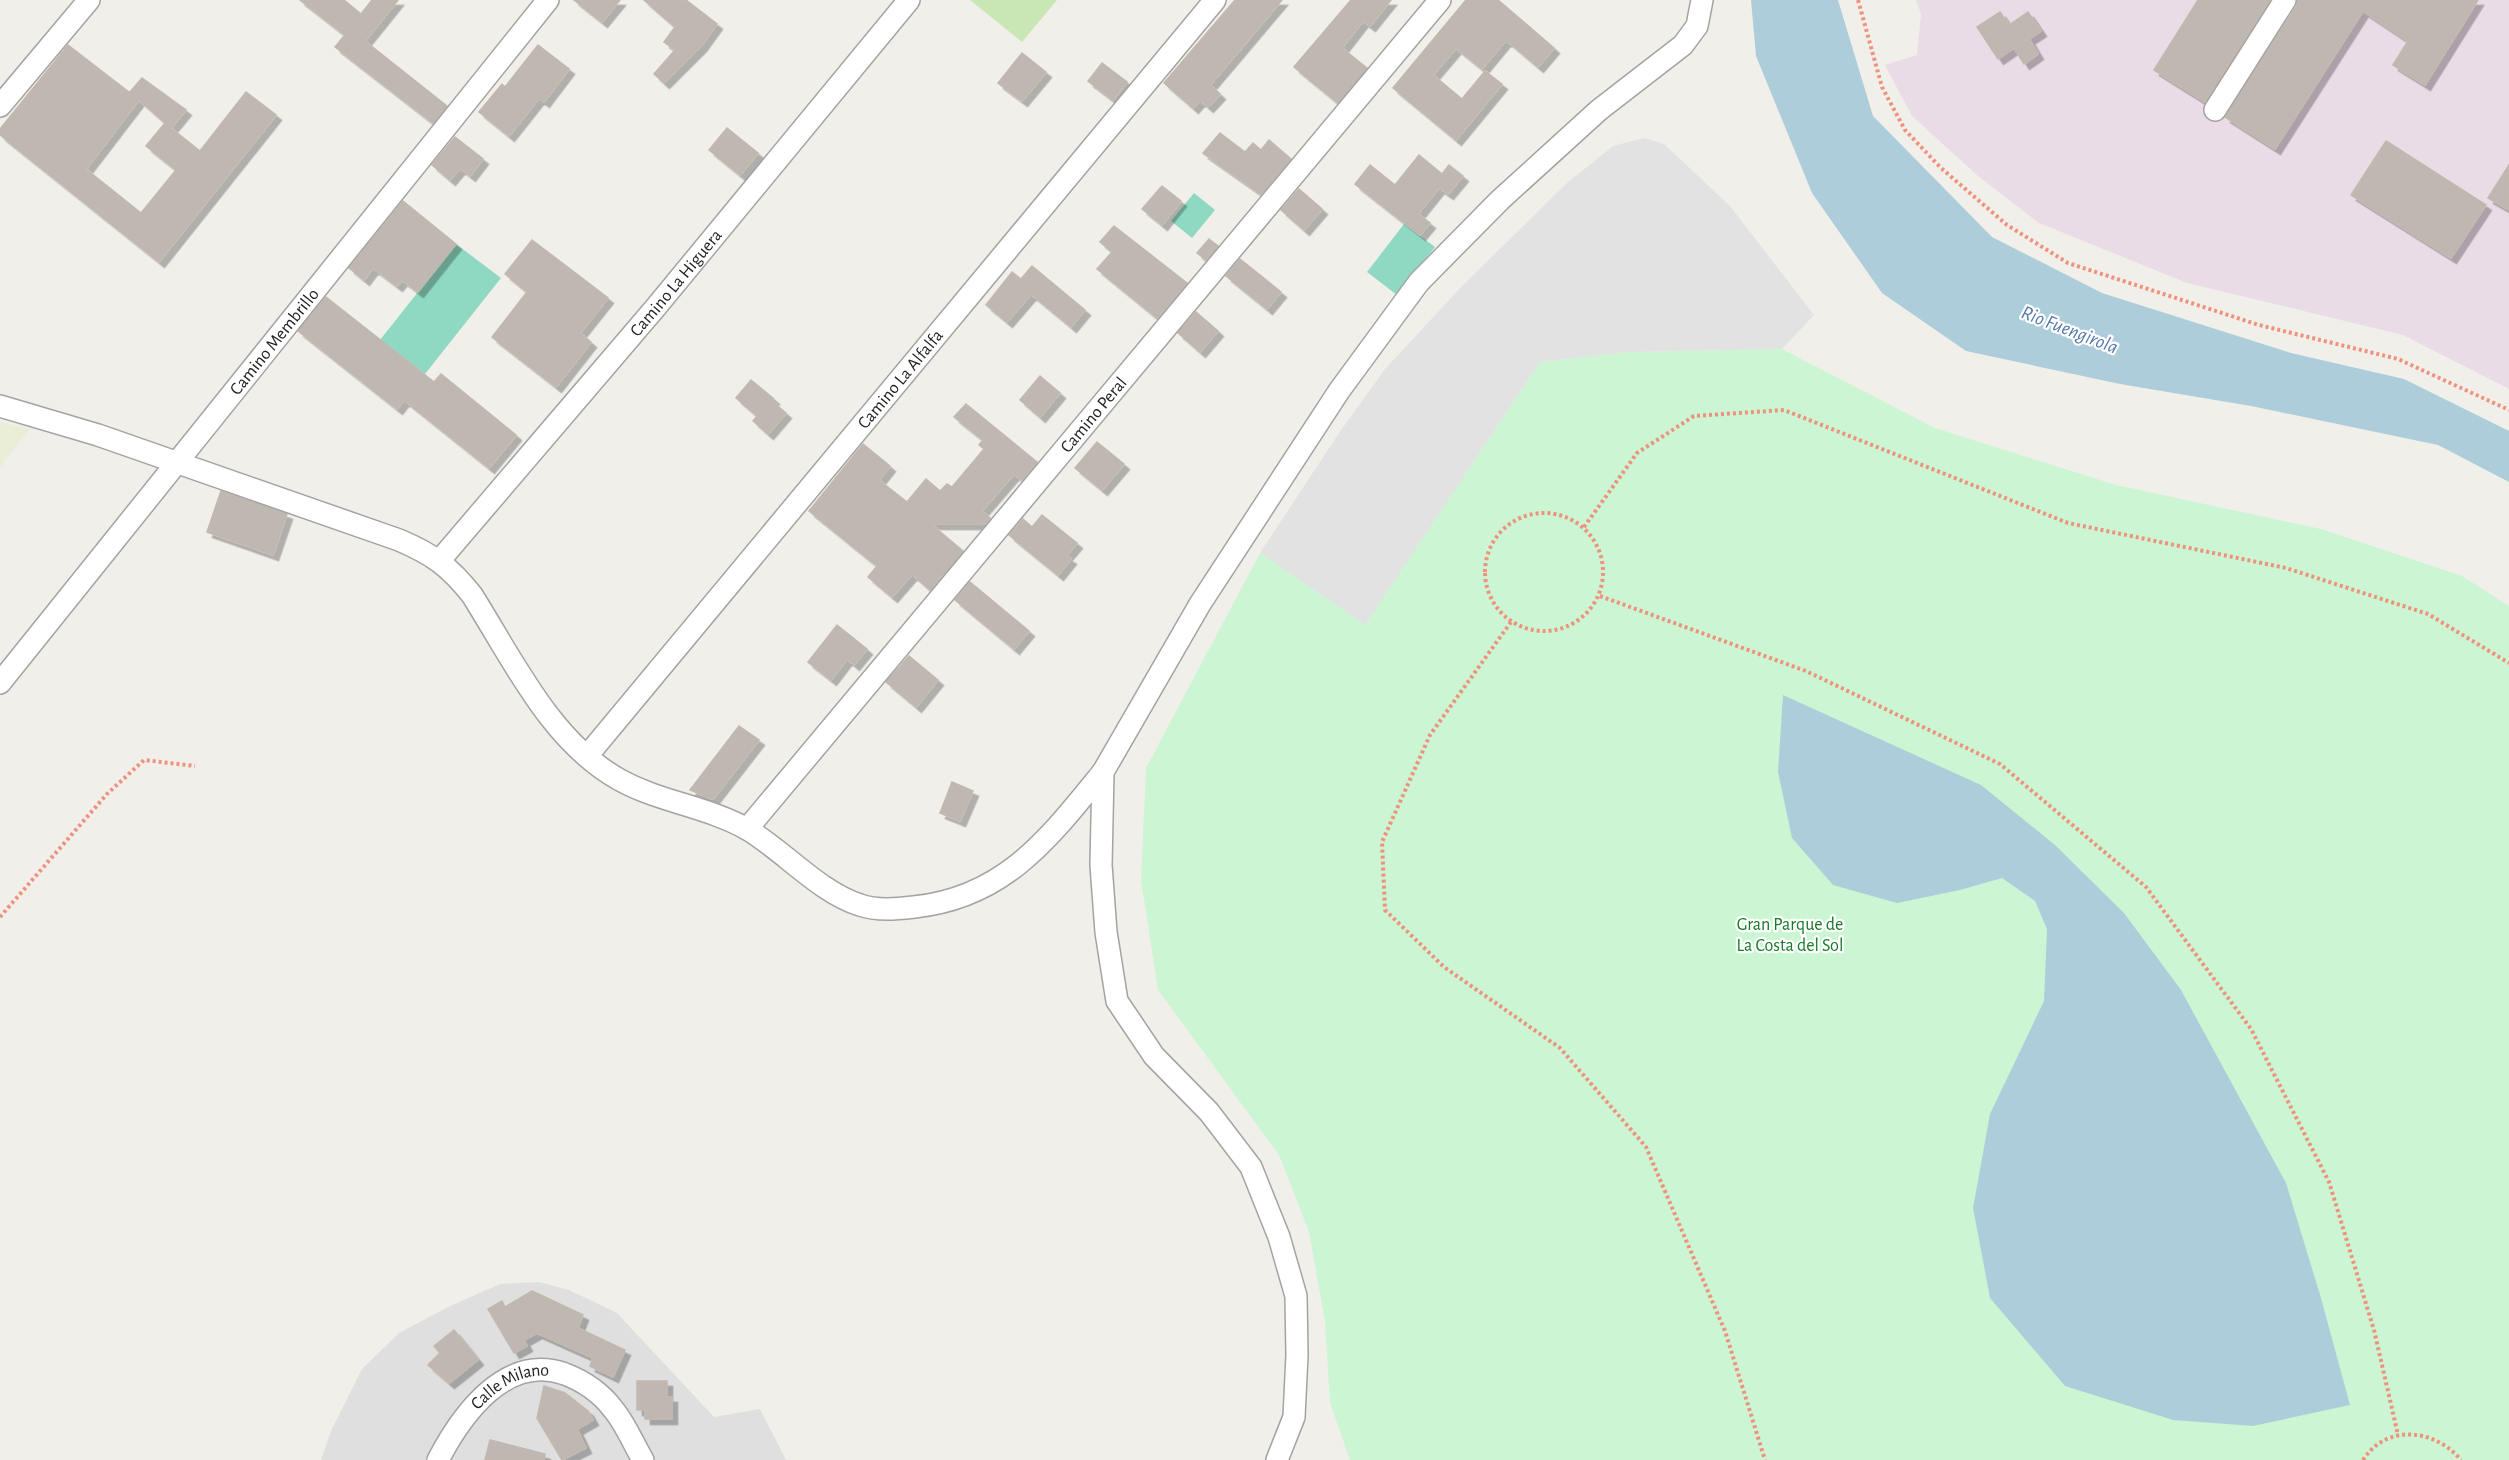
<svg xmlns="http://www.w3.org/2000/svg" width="2509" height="1460" viewBox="0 0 2509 1460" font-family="'Alegreya Sans',sans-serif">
	<defs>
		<filter id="shadow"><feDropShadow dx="5.5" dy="5.5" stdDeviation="0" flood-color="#0004"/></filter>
	</defs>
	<rect width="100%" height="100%" fill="#f1efea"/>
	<path fill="#e0dfdf" d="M 539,1282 L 569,1290 L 617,1313 L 714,1417 L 760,1409 L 786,1460 L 321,1460 L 331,1431 L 362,1369 L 399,1333 L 448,1307 L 500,1284 Z"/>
	<path fill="#eadce6" d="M 1916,0 L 2509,0 L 2509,389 L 2403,335 L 2187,283 L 2039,223 L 1978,176 L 1912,116 L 1885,65 L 1917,55 L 1921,14 Z"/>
	<path fill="#eaeed7" d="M 0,422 L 30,429 L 0,467 Z"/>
	<path fill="#c9e6b5" d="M 970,0 L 1057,0 L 1022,42 Z"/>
	<path fill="#ccf6d3" d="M 1782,349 L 1935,428 L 2116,485 L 2321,529 L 2462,576 L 2509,606 L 2509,1460 L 1350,1460 L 1330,1403 L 1325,1322 L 1309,1232 L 1279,1155 L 1158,990 L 1141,880 L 1146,768 L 1260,553 L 1365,624 L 1540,362 L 1629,352 Z"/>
	<path fill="#8fd9c3" d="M 1194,193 L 1215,210 L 1192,238 L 1171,221 Z
		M 1404,224 L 1435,247 L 1397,295 L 1367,272 Z
		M 456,244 L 501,278 L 425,374 L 380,340 Z"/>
	<path fill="#e2e2e2" d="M 1644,138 L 1664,144 L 1730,206 L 1814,315 L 1782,349 L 1629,352 L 1540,362 L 1365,625 L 1260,553 L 1339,433 L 1385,369 L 1463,285 L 1567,183 L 1613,146 Z"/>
	<path fill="#aecddb" d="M 1751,0 L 1838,0 L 1873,116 L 1992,237 L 2102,293 L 2291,353 L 2404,379 L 2509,431 L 2509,482 L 2438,445 L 2251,406 L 2120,384 L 1966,351 L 1882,293 L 1812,193 L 1756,56 Z
		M 1783,695 L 1981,785 L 2055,845 L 2124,913 L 2181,990 L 2286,1183 L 2321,1298 L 2350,1405 L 2253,1426 L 2173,1420 L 2065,1386 L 1990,1298 L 1973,1208 L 1990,1114 L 2044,1001 L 2047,929 L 2035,901 L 2002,878 L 1960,890 L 1897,903 L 1833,885 L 1792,838 L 1778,772 Z"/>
	<path fill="#bfb8b2" stroke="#c2b8ad" stroke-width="1.5" filter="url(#shadow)" d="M 300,0 L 344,0 L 361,14 L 372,0 L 398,0 L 365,41 L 447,106 L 433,123 L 335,47 L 345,35 Z
		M 574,0 L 620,0 L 602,22 Z
		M 644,0 L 686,0 L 717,24 L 701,46 L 664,83 L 654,74 L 675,50 L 664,42 L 675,27 Z
		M 1235,0 L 1282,0 L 1210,85 L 1220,94 L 1208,107 L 1200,100 L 1193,108 L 1164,83 Z
		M 1351,0 L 1391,0 L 1370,26 L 1363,21 L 1342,48 L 1367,68 L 1338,103 L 1294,67 Z
		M 1466,0 L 1498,0 L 1554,48 L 1538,67 L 1506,40 L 1482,69 L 1456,48 L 1433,75 L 1462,99 L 1485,71 L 1502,84 L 1456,140 L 1393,88 Z
		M 2198,0 L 2270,0 L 2205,102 L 2154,70 Z
		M 2298,0 L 2478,0 L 2425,85 L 2393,65 L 2408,41 L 2363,11 L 2275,149 L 2225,117 L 2296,7 Z
		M 2000,12 L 2009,25 L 2028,12 L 2041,31 L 2029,39 L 2038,54 L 2024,64 L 2014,48 L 1998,59 L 1977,27 Z
		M 68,45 L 139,100 L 86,169 L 141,213 L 176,170 L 146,146 L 165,123 L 130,92 L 142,78 L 186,110 L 171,128 L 200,151 L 246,92 L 276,115 L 159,262 L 0,135 L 0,129 Z
		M 538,45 L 569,69 L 544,102 L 539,98 L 509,136 L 479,112 L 502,84 L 505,87 Z
		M 1022,53 L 1046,72 L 1022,101 L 998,83 Z
		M 1102,63 L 1127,82 L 1113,100 L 1088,81 Z
		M 727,128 L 758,153 L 740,175 L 709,150 Z
		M 1220,133 L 1245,152 L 1253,143 L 1261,150 L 1269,140 L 1291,159 L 1261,194 L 1203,153 Z
		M 455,137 L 483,159 L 470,176 L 460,168 L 450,180 L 432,165 Z
		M 2386,141 L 2486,205 L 2451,258 L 2351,195 Z
		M 1419,155 L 1442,174 L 1449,165 L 1463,176 L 1448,194 L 1439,188 L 1418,214 L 1430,223 L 1420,235 L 1355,184 L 1370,165 L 1395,185 Z
		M 2509,165 L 2509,210 L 2488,198 Z
		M 1162,186 L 1181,201 L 1162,225 L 1142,209 Z
		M 1299,189 L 1322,209 L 1304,230 L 1281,210 Z
		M 403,201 L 456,244 L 418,292 L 402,280 L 397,286 L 373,268 L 364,280 L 349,268 Z
		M 1114,226 L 1187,283 L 1157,318 L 1097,269 L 1112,252 L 1100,242 Z
		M 1209,239 L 1218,246 L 1206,260 L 1197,253 Z
		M 532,240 L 608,298 L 580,333 L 591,342 L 556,387 L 492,337 L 527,292 L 505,274 Z
		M 1240,259 L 1281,292 L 1267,309 L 1226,276 Z
		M 1032,266 L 1085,310 L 1071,327 L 1031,294 L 1007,322 L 986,305 L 1012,272 L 1021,279 Z
		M 326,297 L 434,382 L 441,374 L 516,435 L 489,468 L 404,400 L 397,409 L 298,331 Z
		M 1196,312 L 1218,331 L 1200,352 L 1178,333 Z
		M 1040,376 L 1060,393 L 1040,417 L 1020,400 Z
		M 751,380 L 774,399 L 772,401 L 786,413 L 768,434 L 753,421 L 757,416 L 736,398 Z
		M 966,404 L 1037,462 L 1022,480 L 1014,474 L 982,511 L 990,518 L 985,524 L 931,524 L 963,551 L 930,590 L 912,574 L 892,597 L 868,577 L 877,566 L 809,511 L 863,444 L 890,466 L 879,480 L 907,502 L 926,479 L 940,491 L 947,484 L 952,487 L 984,449 L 979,445 L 983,440 L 954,417 Z
		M 1097,442 L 1124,464 L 1102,490 L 1075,468 Z
		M 221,491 L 287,514 L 273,555 L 207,532 Z
		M 1042,515 L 1077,543 L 1066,556 L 1071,559 L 1058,575 L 1009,535 L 1023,519 L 1032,527 Z
		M 970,582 L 1029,631 L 1014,649 L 955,600 Z
		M 837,625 L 867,649 L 854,665 L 847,659 L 831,680 L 808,662 Z
		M 909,656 L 938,680 L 916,707 L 886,682 Z
		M 739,726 L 759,740 L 713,799 L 690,790 Z
		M 952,782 L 973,791 L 960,821 L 940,813 Z
		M 532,1291 L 583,1315 L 578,1328 L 625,1350 L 613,1377 L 590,1366 L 593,1358 L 537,1333 L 524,1340 L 527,1346 L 514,1353 L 488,1309 L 502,1301 L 505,1307 Z
		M 454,1330 L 478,1360 L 449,1383 L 428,1365 L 440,1353 L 434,1346 Z
		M 637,1381 L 667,1381 L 667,1397 L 672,1397 L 672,1419 L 645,1419 L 645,1410 L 637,1410 Z
		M 544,1386 L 565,1393 L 588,1411 L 593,1420 L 577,1429 L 586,1448 L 562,1460 L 537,1418 Z
		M 490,1440 L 545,1454 L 544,1460 L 485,1460 Z"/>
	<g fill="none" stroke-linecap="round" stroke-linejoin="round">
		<g stroke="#a3a3a3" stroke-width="24">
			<g id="street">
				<path d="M 0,106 L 89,0"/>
				<path d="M 2215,110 L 2285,0"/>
				<path d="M 0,406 L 98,435 L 399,540 C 432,554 449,566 472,595 C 513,660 551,742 620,780 C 660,802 708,807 747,829 C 784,851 819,892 860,905 C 877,911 897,909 914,907 C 1005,898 1050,837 1103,772"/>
				<path id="s1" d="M 440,560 L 656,307 L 909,0"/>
				<path id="s2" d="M 0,683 L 548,0"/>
				<path id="s3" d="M 587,756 L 1215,0"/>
				<path id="s4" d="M 747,829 L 1440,0"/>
				<path id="s5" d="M 438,1460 C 462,1414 506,1353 565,1374 C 583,1381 601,1393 613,1409 C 625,1423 633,1443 643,1460"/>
				<path d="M 1277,1460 L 1294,1417 L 1297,1355 L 1296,1296 L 1279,1237 L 1251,1167 L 1209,1112 L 1154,1056 L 1117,1001 L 1106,932 L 1101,865 L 1103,772 L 1200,604 L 1339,391 L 1419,282 L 1500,200 L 1599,110 L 1683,45 L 1697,26 L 1702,0"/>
			</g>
		</g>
		<path stroke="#ef927d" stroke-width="4" stroke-dasharray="3 3" stroke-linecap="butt" d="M 1858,0 L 1882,87 L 1905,130 L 1941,168 L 2007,225 L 2068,263 L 2259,325 L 2398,359 L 2509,410
			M1485 572a59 59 0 1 1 118 0a59 59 0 1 1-118 0Z
			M 1584,527 L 1637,453 L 1694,416 L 1784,410 L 2068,523 L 2286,568 L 2428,614 L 2509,663
			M 1600,596 L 1806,671 L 2000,764 L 2146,887 L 2251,1029 L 2329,1182 L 2374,1330 L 2398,1435
			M 1511,622 L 1430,735 L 1382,842 L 1385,910 L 1444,967 L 1560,1048 L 1646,1147 L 1725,1331 L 1765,1460
			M 0,917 L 107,794 L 144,760 L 195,766
			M 2363,1460 C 2387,1423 2435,1429 2461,1460"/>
		<use href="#street" stroke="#fff" stroke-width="21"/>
	</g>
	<g text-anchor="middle" stroke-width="4.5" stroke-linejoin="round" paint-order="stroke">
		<g font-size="18" fill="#222" stroke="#fff">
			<text dy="6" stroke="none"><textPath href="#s1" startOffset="364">Camino La Higuera</textPath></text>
			<text dy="6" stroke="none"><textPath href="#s2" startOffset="438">Camino Membrillo</textPath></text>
			<text dy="6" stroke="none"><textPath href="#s3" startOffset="490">Camino La Alfalfa</textPath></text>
			<text dy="6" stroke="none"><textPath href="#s4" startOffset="540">Camino Peral</textPath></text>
			<text dy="6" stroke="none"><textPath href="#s5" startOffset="108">Calle Milano</textPath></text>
		</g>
		<g font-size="18" fill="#167a27" stroke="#fff">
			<text x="1790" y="930">Gran Parque de<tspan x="1790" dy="21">La Costa del Sol</tspan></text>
		</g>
		<g font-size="20" font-style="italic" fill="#5578ab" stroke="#fff">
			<text transform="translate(2070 329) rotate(21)" y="7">Rio Fuengirola</text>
		</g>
	</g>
</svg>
